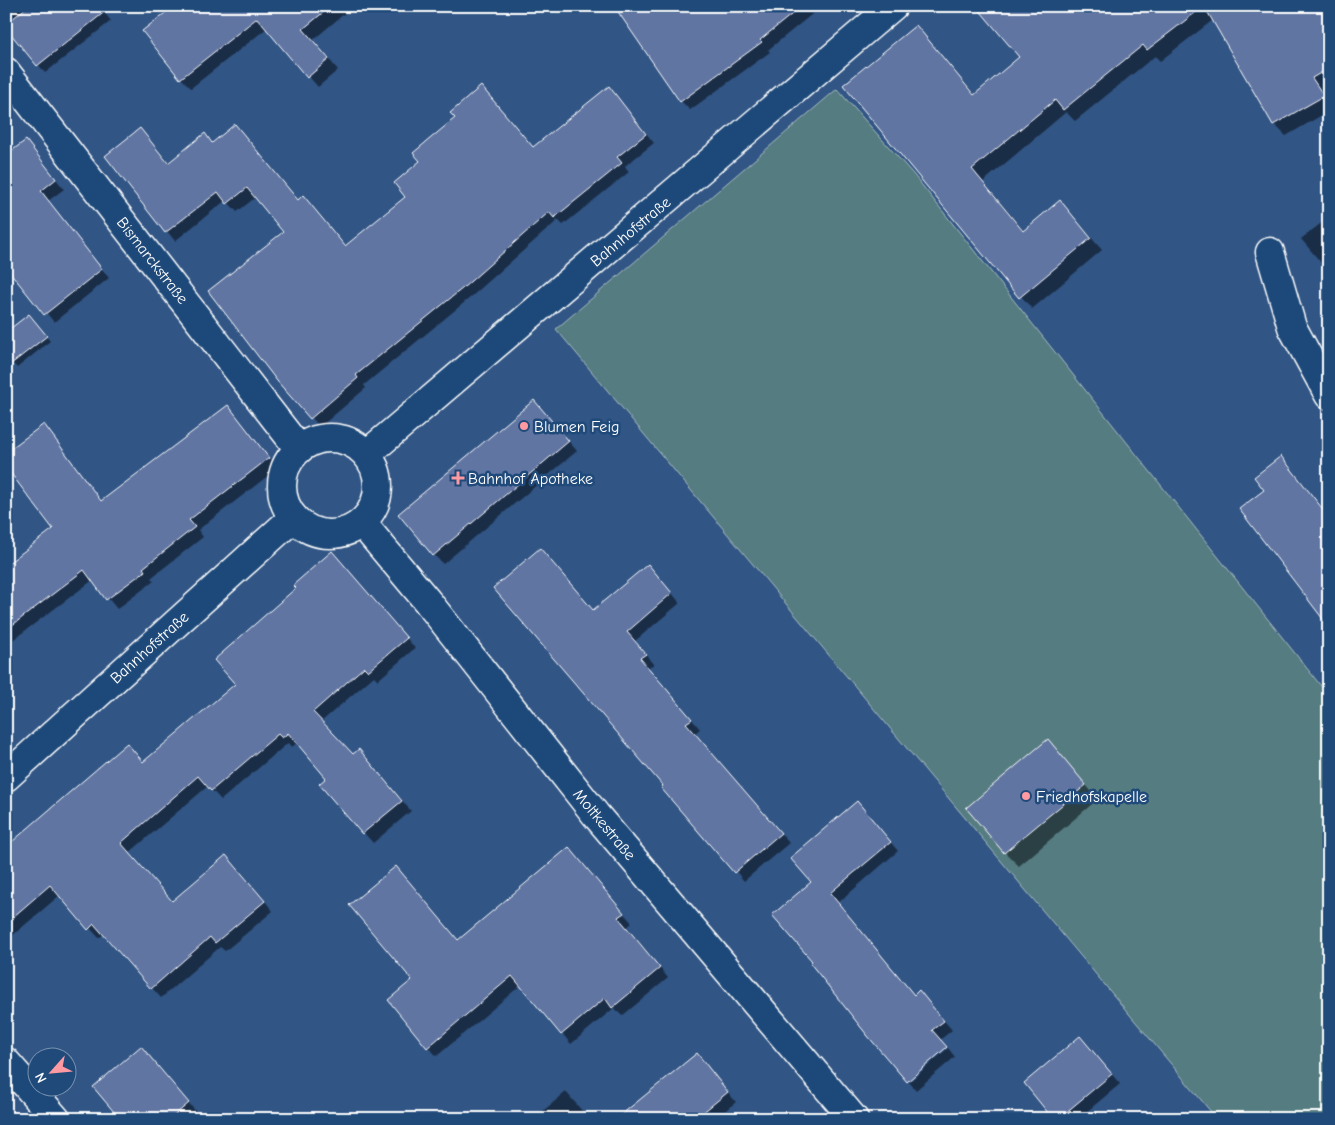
<svg xmlns="http://www.w3.org/2000/svg" width="1335" height="1125" viewBox="0 0 1335 1125" font-family="'Comic Neue',sans-serif">
	<rect width="100%" height="100%" fill="#315585"/>
	<filter id="ink" filterUnits="userSpaceOnUse"><feTurbulence type="fractalNoise" baseFrequency=".02" numOctaves="2"/><feDisplacementMap in="SourceGraphic" scale="10" xChannelSelector="R" yChannelSelector="G"/><feConvolveMatrix kernelMatrix="1 2 1 2 8 2 1 2 1" color-interpolation-filters="sRGB"/></filter>
	<g filter="url(#ink)">
		<path fill="#547b81" stroke="#aabdc0" d="M 837,89 L 913,174 L 1329,696 L 1329,1119 L 1217,1119 L 556,329 Z"/>
		<path fill="#0007" d="M 6,6 L 99,6 L 111,21 L 45,73 L 6,24 Z
			M 176,6 L 350,6 L 351,8 L 313,40 L 338,70 L 318,87 L 267,28 L 191,88 L 181,78 Z
			M 615,6 L 822,6 L 768,50 L 770,52 L 690,110 L 681,101 Z
			M 977,6 L 1329,6 L 1329,111 L 1286,136 L 1274,124 L 1213,20 L 1160,61 L 1155,56 L 1075,121 L 1066,112 L 983,182 L 1024,231 L 1060,202 L 1102,250 L 1032,309 L 845,86 L 916,27 L 975,95 L 1021,57 Z
			M 617,97 L 654,143 L 625,166 L 629,172 L 563,225 L 558,220 L 471,297 L 364,385 L 366,388 L 320,427 L 278,380 L 284,232 L 256,197 L 237,212 L 226,200 L 175,241 L 106,156 L 140,129 L 169,163 L 205,135 L 213,143 L 235,125 L 299,201 L 346,247 L 534,149 Z
			M 6,140 L 14,151 L 26,142 L 64,189 L 48,201 L 109,278 L 54,322 L 6,265 Z
			M 1329,217 L 1329,272 L 1301,239 Z
			M 33,320 L 50,341 L 17,368 L 6,356 Z
			M 534,401 L 577,451 L 443,564 L 434,555 Z
			M 228,407 L 278,468 L 198,530 L 203,537 L 151,578 L 154,581 L 117,609 L 93,580 L 6,645 L 6,567 L 55,529 L 43,426 L 102,502 Z
			M 1281,458 L 1329,516 L 1329,625 L 1266,490 Z
			M 341,563 L 415,648 L 378,680 L 374,676 L 321,722 L 353,756 L 368,761 L 411,811 L 373,843 L 321,784 L 327,779 L 298,742 L 292,747 L 288,743 L 221,800 L 208,786 L 129,853 L 172,902 L 236,866 L 273,911 L 225,951 L 220,947 L 161,998 L 104,934 L 99,938 L 60,895 L 6,941 L 6,850 L 144,763 L 237,684 Z
			M 657,575 L 680,603 L 635,641 L 654,664 L 648,668 L 700,729 L 695,733 L 789,843 L 744,881 L 665,786 L 593,611 Z
			M 1048,741 L 1098,799 L 1019,866 L 1005,852 Z
			M 865,812 L 898,851 L 838,903 L 914,996 L 927,1001 L 952,1030 L 940,1040 L 907,1080 L 812,882 Z
			M 578,858 L 632,923 L 627,927 L 668,978 L 622,1016 L 614,1008 L 571,1044 L 521,985 L 437,1056 L 428,1047 L 458,941 Z
			M 1089,1047 L 1120,1084 L 1078,1119 L 1055,1119 Z
			M 948,1048 L 955,1057 L 916,1090 L 909,1082 Z
			M 697,1055 L 736,1102 L 715,1119 L 618,1119 Z
			M 150,1057 L 202,1119 L 121,1119 Z
			M 566,1092 L 589,1119 L 542,1119 L 538,1115 Z"/>
		<path fill="#6174a2" stroke="#fff" d="M 28,6 L 112,6 L 37,66 L 6,28 L 6,24 Z
			M 174,6 L 331,6 L 303,29 L 329,59 L 307,78 L 257,18 L 180,79 L 142,31 Z
			M 614,6 L 802,6 L 760,40 L 762,42 L 680,102 Z
			M 976,6 L 1204,6 L 1147,50 L 1143,45 L 1063,110 L 1055,100 L 972,169 L 1023,231 L 1060,200 L 1091,238 L 1019,298 L 843,85 L 916,25 L 974,95 L 1019,57 Z
			M 1204,6 L 1329,6 L 1329,68 L 1312,78 L 1324,96 L 1273,125 Z
			M 481,86 L 533,147 L 609,86 L 646,134 L 617,157 L 622,163 L 554,218 L 549,212 L 463,288 L 356,375 L 358,378 L 310,419 L 277,381 L 208,291 L 283,232 L 247,188 L 227,204 L 218,192 L 165,233 L 105,156 L 140,128 L 168,163 L 205,133 L 212,143 L 235,124 L 298,200 L 303,195 L 345,246 L 405,197 L 394,183 L 420,161 L 413,153 L 455,118 L 450,113 Z
			M 26,140 L 56,179 L 41,191 L 102,269 L 44,315 L 6,267 L 6,155 Z
			M 29,314 L 47,336 L 6,368 L 6,332 Z
			M 534,400 L 569,441 L 433,556 L 398,514 Z
			M 228,405 L 269,458 L 189,520 L 195,527 L 143,568 L 145,571 L 106,600 L 84,570 L 6,630 L 6,565 L 53,529 L 6,467 L 6,452 L 44,424 L 101,501 Z
			M 1281,456 L 1329,517 L 1329,627 L 1239,509 L 1264,490 L 1254,477 Z
			M 540,548 L 593,610 L 648,564 L 672,593 L 627,632 L 646,654 L 640,658 L 692,719 L 686,723 L 781,833 L 734,873 L 661,788 L 663,786 L 493,588 Z
			M 332,551 L 407,638 L 368,671 L 364,667 L 313,712 L 353,754 L 359,749 L 402,801 L 362,834 L 319,784 L 326,778 L 288,733 L 282,738 L 278,734 L 211,791 L 198,776 L 121,843 L 172,901 L 226,855 L 265,901 L 215,943 L 210,937 L 151,989 L 94,924 L 88,930 L 50,885 L 6,923 L 6,847 L 127,743 L 143,762 L 235,684 L 214,660 L 296,588 L 293,585 Z
			M 1048,739 L 1086,785 L 1004,853 L 966,808 Z
			M 857,801 L 891,842 L 830,893 L 914,995 L 919,990 L 944,1021 L 932,1030 L 947,1047 L 907,1082 L 867,1035 L 810,963 L 812,961 L 772,915 L 811,882 L 790,858 Z
			M 569,847 L 624,913 L 618,917 L 660,968 L 612,1008 L 605,998 L 561,1035 L 512,976 L 427,1048 L 388,1000 L 412,980 L 349,905 L 396,866 L 458,940 Z
			M 1080,1036 L 1112,1074 L 1058,1119 L 1053,1119 L 1024,1083 Z
			M 141,1046 L 189,1103 L 170,1119 L 120,1119 L 93,1087 Z
			M 697,1053 L 728,1092 L 695,1119 L 616,1119 Z"/>
		<g fill="none" stroke-linecap="round" stroke-linejoin="round">
			<g stroke="#fff" stroke-width="31">
				<path id="minor" d="M 6,72 L 299,449
					M 1270,252 L 1292,327 L 1329,395
					M282 486a48 48 0 1 1 96 0a48 48 0 1 1-96 0Z
					M 367,454 L 893,6
					M 362,523 L 428,602 L 596,815 L 854,1119
					M 6,777 L 293,518
					M 6,1062 L 56,1119"/>
			</g>
			<use href="#minor" stroke="#1f4a7a" stroke-width="28"/>
		</g>
	</g>
	<g fill="#ff9aa2" stroke="#1f4a7a" stroke-width="2">
		<circle cx="524" cy="426" r="5"/>
		<path d="M455.5 470.5h5v5h5v5h-5v5h-5v-5h-5v-5h5z"/>
		<circle cx="1026" cy="796" r="5"/>
	</g>
	<g text-anchor="middle" stroke-width="5" stroke-linejoin="round" paint-order="stroke">
		<g font-size="16" fill="#fff" stroke="#1f4a7a">
			<text transform="translate(630 231) rotate(-40)" y="6">Bahnhofstraße</text>
			<text transform="translate(153 260) rotate(52)" y="6">Bismarckstraße</text>
			<text transform="translate(149 647) rotate(-42)" y="6">Bahnhofstraße</text>
			<text transform="translate(605 824) rotate(50)" y="6">Moltkestraße</text>
		</g>
		<g font-size="16" fill="#fff" stroke="#1f4a7a" text-anchor="start">
			<text x="534" y="432">Blumen Feig</text>
			<text x="468" y="484">Bahnhof Apotheke</text>
			<text x="1036" y="802">Friedhofskapelle</text>
		</g>
	</g>
	<rect width="1335" height="1125" fill="none" stroke="#1f4a7a" stroke-width="25"/>
	<rect x="12" y="12" width="1310" height="1100" fill="none" stroke="#fff" stroke-width="2" filter="url(#ink)"/>
	<g transform="translate(52 1072) rotate(243)"><circle r="24" fill="#1f4a7a" stroke="#7992af"/>
	<path d="M0-4L9 19L0 12L-9 19Z" fill="#ff9aa2"/>
	<text y="-8" font-size="14" font-weight="bold" text-anchor="middle" fill="#ffffff">N</text>
	</g>
</svg>
